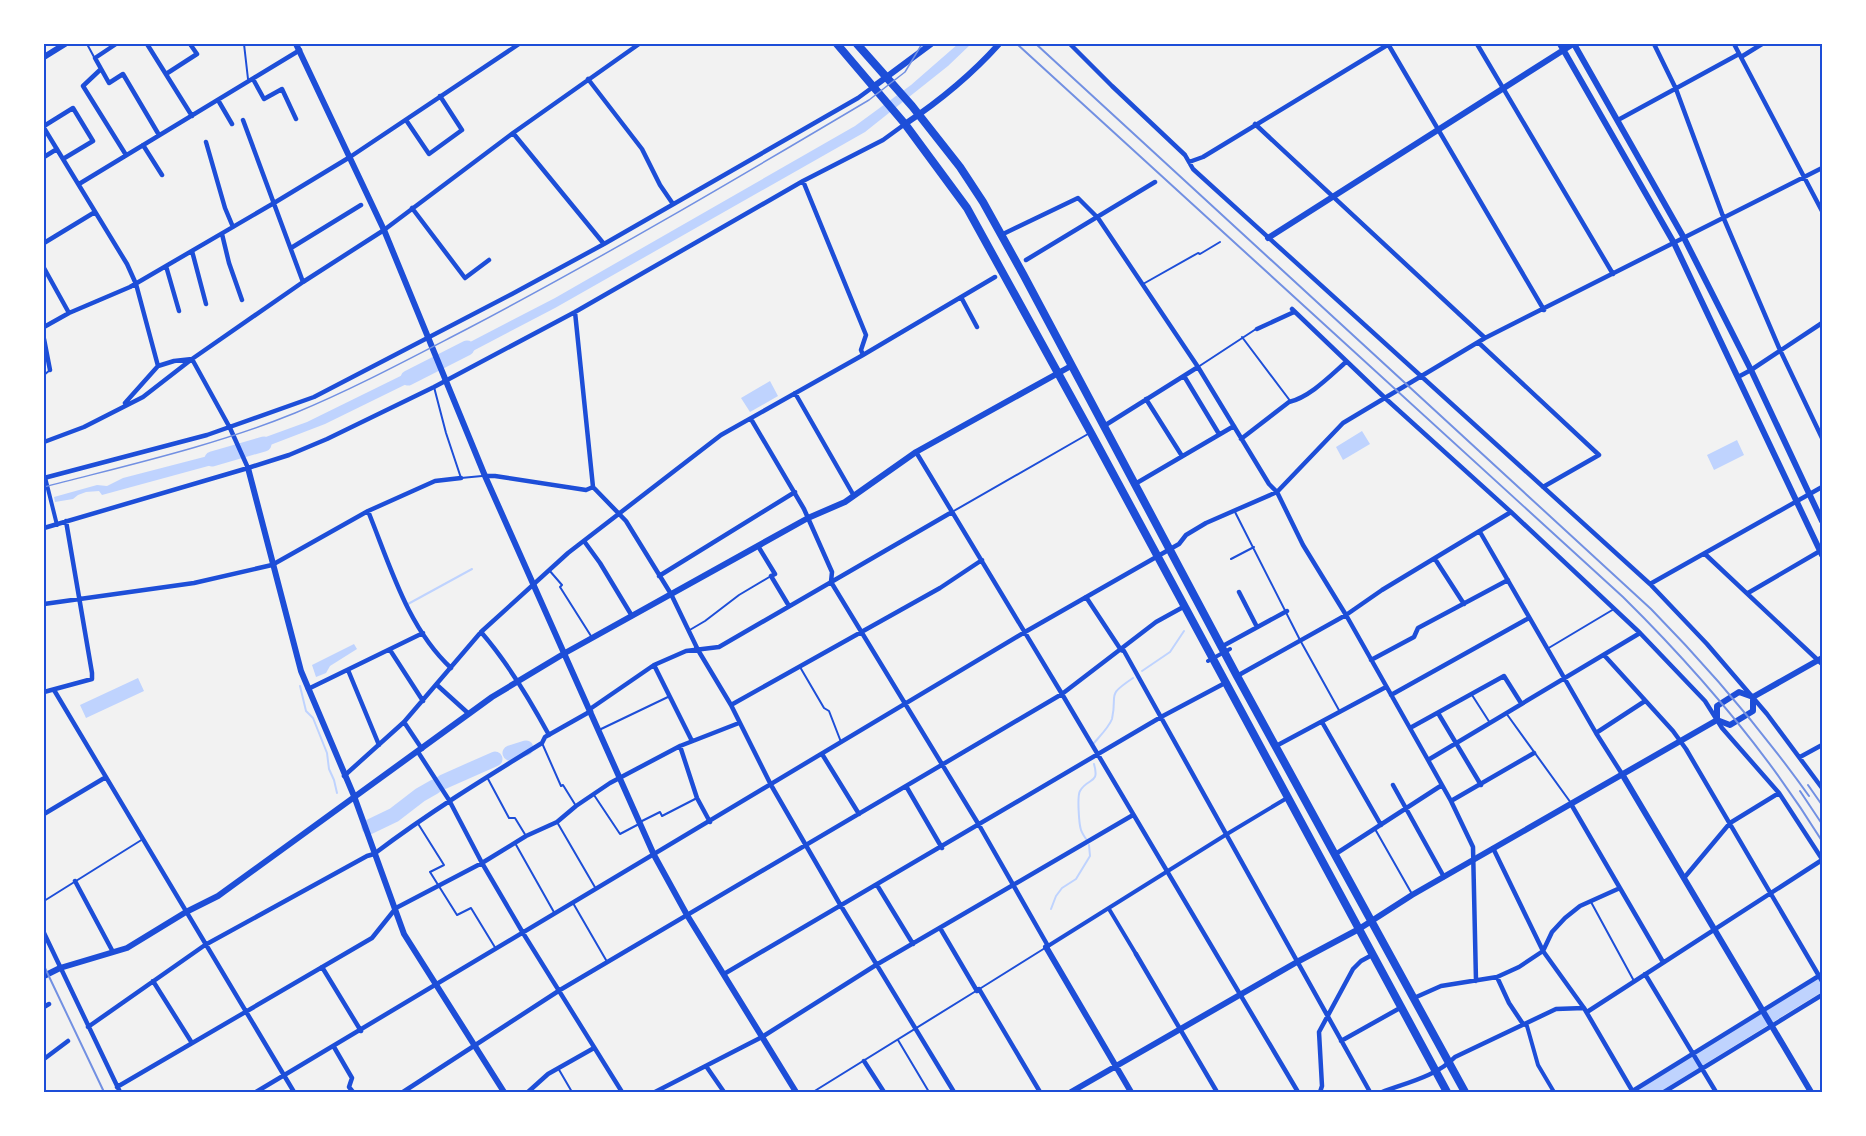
<svg xmlns="http://www.w3.org/2000/svg" width="1866" height="1136" viewBox="0 0 1866 1136" font-family="Ubuntu,sans-serif">
	<rect width="100%" height="100%" fill="#f2f2f2"/>
	<path fill="#bfd3fe" d="M 958,44 L 971,44 L 948,66 L 865,132 L 555,308 L 450,363 L 451,359 L 447,354 L 555,298 L 855,126 L 911,85 Z
		M 425,364 L 426,369 L 429,373 L 325,424 L 247,454 L 244,445 L 307,422 Z
		M 770,381 L 778,396 L 750,412 L 741,398 Z
		M 1362,431 L 1370,444 L 1343,460 L 1336,447 Z
		M 1737,440 L 1744,455 L 1714,470 L 1707,455 Z
		M 231,450 L 234,459 L 102,495 L 99,491 L 86,492 L 78,495 L 73,499 L 55,502 L 54,497 L 97,485 L 107,486 L 123,478 Z
		M 354,644 L 357,649 L 330,666 L 326,673 L 316,677 L 312,665 Z
		M 138,678 L 144,691 L 86,718 L 80,705 Z"/>
	<g fill="none" stroke-linecap="round" stroke-linejoin="round">
		<path stroke="#bfd3fe" stroke-width="2" d="M 408,604 L 472,569
			M 1142,671 L 1170,652 L 1184,631
			M 300,686 L 306,711 L 313,718 L 327,753 L 329,769 L 334,780 L 337,793
			M 1094,743 C 1100,736 1109,727 1112,719 C 1118,692 1105,697 1133,678
			M 1086,839 C 1084,836 1082,833 1081,830 C 1079,824 1077,796 1080,791 C 1088,777 1100,785 1094,764
			M 1051,909 L 1056,896 L 1062,888 L 1076,879 L 1090,856 L 1089,845"/>
		<path stroke="#bfd3fe" stroke-width="15" d="M 408,378 L 467,348
			M 212,459 L 264,444
			M 510,753 L 526,748
			M 443,782 L 495,759
			M 369,827 L 394,815 L 420,795 L 434,787
			M 1645,1092 L 1822,983"/>
		<path stroke="#1d4ed8" stroke-width="2" d="M 87,44 L 94,57
			M 244,44 L 248,79
			M 1143,284 L 1198,253 L 1200,254 L 1220,242
			M 1242,337 L 1291,402
			M 1198,367 L 1256,329
			M 44,375 L 50,370
			M 434,387 L 446,433 L 461,478 L 482,476
			M 1234,510 L 1300,640 L 1340,712
			M 952,512 L 1088,434
			M 1231,559 L 1254,547
			M 549,570 L 562,585 L 560,587 L 591,636
			M 688,631 L 705,621 L 739,595 L 771,576
			M 1547,649 L 1614,609
			M 800,667 L 824,708 L 829,711 L 841,742
			M 1472,695 L 1490,723
			M 1506,713 L 1571,803
			M 599,730 L 670,696
			M 542,743 L 561,786 L 563,785 L 576,806
			M 487,777 L 509,818 L 515,818 L 526,836
			M 594,795 L 620,834 L 639,824
			M 417,822 L 444,865 L 430,872 L 457,915 L 471,908 L 496,949
			M 557,822 L 596,889
			M 640,822 L 660,812 L 662,816 L 697,798
			M 1375,829 L 1412,894
			M 515,843 L 555,914
			M 44,901 L 143,839
			M 1591,902 L 1634,981
			M 573,903 L 606,960
			M 981,988 L 1045,948
			M 898,1040 L 929,1092
			M 558,1068 L 572,1092
			M 813,1092 L 976,991"/>
		<path stroke="#1d4ed8" stroke-width="4" d="M 45,477 L 57,525
			M 1208,661 L 1230,649
			M 1109,909 L 1136,954
			M 1048,946 L 1227,834 L 1287,798
			M 1524,1024 L 1527,1026 L 1538,1065 L 1554,1092"/>
		<path stroke="#1d4ed8" stroke-width="4.5" d="M 116,44 L 95,58 L 109,83 L 123,74 L 159,135
			M 147,44 L 192,116
			M 1070,44 L 1112,86 L 1185,155 L 1193,169 L 1650,584 L 1707,644 L 1767,714 L 1822,788
			M 1388,44 L 1544,310
			M 1477,44 L 1613,274
			M 1654,44 L 1676,89 L 1724,219 L 1780,350 L 1822,438
			M 1734,44 L 1822,211
			M 1741,57 L 1762,44
			M 101,69 L 83,86 L 126,155
			M 166,74 L 197,54 L 190,44
			M 253,79 L 264,99 L 282,89 L 296,119
			M 588,79 L 642,149 L 660,185 L 673,204
			M 218,100 L 232,124
			M 243,120 L 303,282
			M 406,120 L 429,154 L 462,130 L 440,96
			M 1618,120 L 1739,54
			M 1255,124 L 1485,338
			M 44,126 L 73,108 L 93,141 L 63,159
			M 44,128 L 127,264 L 136,284 L 158,366
			M 513,133 L 604,244
			M 206,142 L 225,208 L 233,227
			M 143,145 L 162,175
			M 44,157 L 57,149
			M 1189,162 L 1203,157 L 1389,44
			M 803,181 L 866,335 L 861,350 L 863,355
			M 79,184 L 300,50
			M 412,208 L 465,278 L 489,260
			M 222,234 L 229,263 L 242,300
			M 1001,235 L 1078,198 L 1098,218 L 1198,367 L 1269,484 L 1277,492 L 1303,545 L 1346,615 L 1428,760 L 1451,801 L 1473,847 L 1476,981
			M 44,243 L 95,212
			M 291,248 L 361,205
			M 192,251 L 206,304
			M 1026,260 L 1155,182
			M 166,266 L 179,311
			M 44,268 L 69,313
			M 961,297 L 977,327
			M 1292,309 L 1385,398 L 1511,512 L 1640,633 L 1705,701 L 1722,728 L 1779,793 L 1822,859
			M 575,312 L 593,487 L 626,521 L 671,594 L 698,650 L 731,705 L 771,785 L 841,906 L 954,1092
			M 44,327 L 69,313 L 130,287 L 274,203 L 350,157 L 519,44
			M 1257,329 L 1294,312
			M 44,339 L 50,370
			M 1479,343 L 1599,455 L 1543,487
			M 1184,376 L 1219,434
			M 1738,377 L 1751,370 L 1822,323
			M 795,393 L 854,496
			M 1146,399 L 1182,456
			M 125,403 L 158,366 L 174,361 L 192,359 L 230,428 L 248,468
			M 751,419 L 804,509 L 832,572 L 831,582 L 979,825 L 1048,946
			M 1104,426 L 1198,367
			M 1241,439 L 1289,402 C 1310,397 1330,376 1346,362
			M 44,442 L 84,427 L 143,397 L 192,359 L 303,282 L 384,230 L 513,133 L 639,44
			M 916,452 L 1062,694 L 1298,1092
			M 485,476 L 495,476 L 586,490 L 593,487
			M 44,478 L 207,435 L 314,397 L 512,294 L 604,244 L 858,98 L 873,87
			M 1135,484 L 1234,426
			M 368,511 C 390,565 407,627 451,668
			M 44,528 L 248,468 L 289,455 L 327,439 L 434,387 L 575,312 L 803,181 L 883,140 L 905,124
			M 1480,532 L 1596,733 L 1622,774
			M 584,541 L 600,563 L 632,616
			M 758,546 L 775,574 L 771,576 L 789,606
			M 1705,554 L 1822,664
			M 1435,559 L 1464,604
			M 659,576 L 795,492
			M 1650,584 L 1822,487
			M 1239,592 L 1257,627
			M 1748,593 L 1820,551
			M 1086,597 L 1121,650 L 1124,651 L 1370,1092
			M 44,604 L 194,583 L 272,565 L 368,511 L 435,481 L 461,478
			M 481,632 C 508,663 529,698 549,735
			M 1221,647 L 1287,611
			M 390,650 L 423,701
			M 1604,655 L 1673,731 L 1686,749 L 1822,981
			M 1371,660 L 1414,637 L 1418,628 L 1508,580
			M 654,665 L 692,741
			M 348,670 L 379,745
			M 1237,676 L 1346,615 L 1382,590 L 1511,512
			M 437,685 L 469,714
			M 308,689 L 423,633
			M 54,690 L 294,1092
			M 44,692 L 92,679 L 92,673 L 66,521
			M 1391,695 L 1529,618
			M 731,705 L 940,588 L 982,560
			M 590,709 L 654,665 L 686,651 L 719,647 L 952,512
			M 1438,713 L 1481,785
			M 404,722 L 422,749
			M 1322,722 L 1381,825
			M 1410,728 L 1504,676 L 1521,703
			M 1596,733 L 1645,701
			M 680,746 L 697,798 L 710,822
			M 1276,746 L 1386,687
			M 418,752 L 449,800 L 482,863 L 523,933 L 622,1092
			M 822,754 L 859,814
			M 1800,757 L 1822,745
			M 1428,760 L 1640,633
			M 344,776 L 404,722 L 481,632 L 568,553 L 721,435 L 863,355 L 995,277
			M 1393,785 L 1444,877
			M 906,786 L 942,848
			M 1451,801 L 1534,753
			M 1571,804 L 1663,962
			M 44,814 L 106,777
			M 1493,848 L 1543,951 L 1584,1008 L 1633,1092
			M 1334,855 L 1442,785
			M 1684,878 L 1730,823 L 1779,793
			M 75,881 L 113,952
			M 877,885 L 913,944
			M 940,928 L 977,991
			M 44,933 L 120,1092
			M 1136,954 L 1217,1092
			M 322,967 L 361,1031
			M 724,974 L 1161,717 L 1225,683
			M 1645,974 L 1716,1092
			M 1497,977 L 1509,1003 L 1523,1024
			M 153,981 L 192,1043
			M 979,989 L 1040,1092
			M 1414,998 L 1441,986 L 1497,977 L 1519,967 L 1543,951 L 1552,932 L 1565,918 L 1580,906 L 1620,888
			M 44,1007 L 49,1004
			M 1587,1012 L 1822,860
			M 88,1027 L 205,945 L 367,856 L 374,854 C 428,813 485,778 542,743 L 545,737 L 591,711
			M 1341,1041 L 1400,1008
			M 334,1047 L 352,1078 L 349,1087 L 353,1092
			M 44,1059 L 68,1041
			M 864,1061 L 884,1092
			M 706,1066 L 724,1092
			M 117,1087 L 372,938 L 396,908 L 482,863 L 526,836 L 557,822 L 576,806 L 610,783 L 680,746 L 739,723
			M 256,1092 L 1025,632 L 1179,544 L 1186,535 L 1206,523 L 1277,492 L 1343,423 L 1485,338 L 1822,168
			M 403,1092 L 560,990 L 1062,694 L 1156,622 L 1185,606
			M 528,1092 L 548,1074 L 594,1048
			M 655,1092 L 762,1037 L 876,965 L 1133,815
			M 1320,1092 L 1322,1086 L 1319,1032 L 1353,969 L 1361,961 L 1372,955
			M 1382,1092 C 1406,1083 1437,1076 1455,1057 L 1556,1009 L 1584,1008
			M 1631,1092 L 1822,974
			M 1664,1092 L 1822,995"/>
		<path stroke="#1d4ed8" stroke-width="6" d="M 296,44 L 384,230 L 485,476 L 654,855 L 687,915 L 796,1092
			M 1560,44 L 1674,243 L 1822,555
			M 1574,44 L 1684,238 L 1751,370 L 1822,521
			M 44,57 L 65,44
			M 873,87 L 931,44
			M 905,124 C 938,102 973,73 999,44
			M 1268,238 L 1573,44
			M 248,468 L 301,671 L 354,796 L 404,934 L 504,1092
			M 1753,697 L 1822,658
			M 1717,720 L 1730,725 L 1753,711 L 1753,697
			M 1717,720 L 1717,706 L 1739,692 L 1753,697
			M 1622,774 L 1811,1092
			M 1046,947 L 1131,1092
			M 44,976 L 60,968 L 127,948 L 186,912 L 218,896 L 492,697 L 565,653 L 808,518 L 845,502 L 916,452 L 1071,366
			M 1071,1092 L 1297,962 L 1359,929 L 1412,895 L 1717,720"/>
		<path stroke="#1d4ed8" stroke-width="8" d="M 837,44 L 905,124 L 967,208 L 1091,433 L 1447,1092
			M 857,44 L 912,106 L 960,167 L 983,202 L 1023,274 L 1237,676 L 1465,1092"/>
		<path stroke="#7290e2" stroke-width="1.5" d="M 44,487 C 128,465 214,446 295,413 C 353,389 409,359 465,330 C 602,258 736,179 869,100 L 905,72 L 922,44"/>
		<path stroke="#7290e2" stroke-width="2" d="M 1017,44 L 1623,597 C 1698,671 1767,752 1822,841
			M 1036,44 L 1651,609 C 1708,667 1761,729 1809,796
			M 1808,785 L 1822,805
			M 1800,791 L 1822,824
			M 44,966 L 104,1092"/>
	</g>
	<rect width="1866" height="1136" fill="none" stroke="#ffffff" stroke-width="90"/>
	<rect x="45" y="45" width="1776" height="1046" fill="none" stroke="#1d4ed8" stroke-width="2"/>
</svg>
